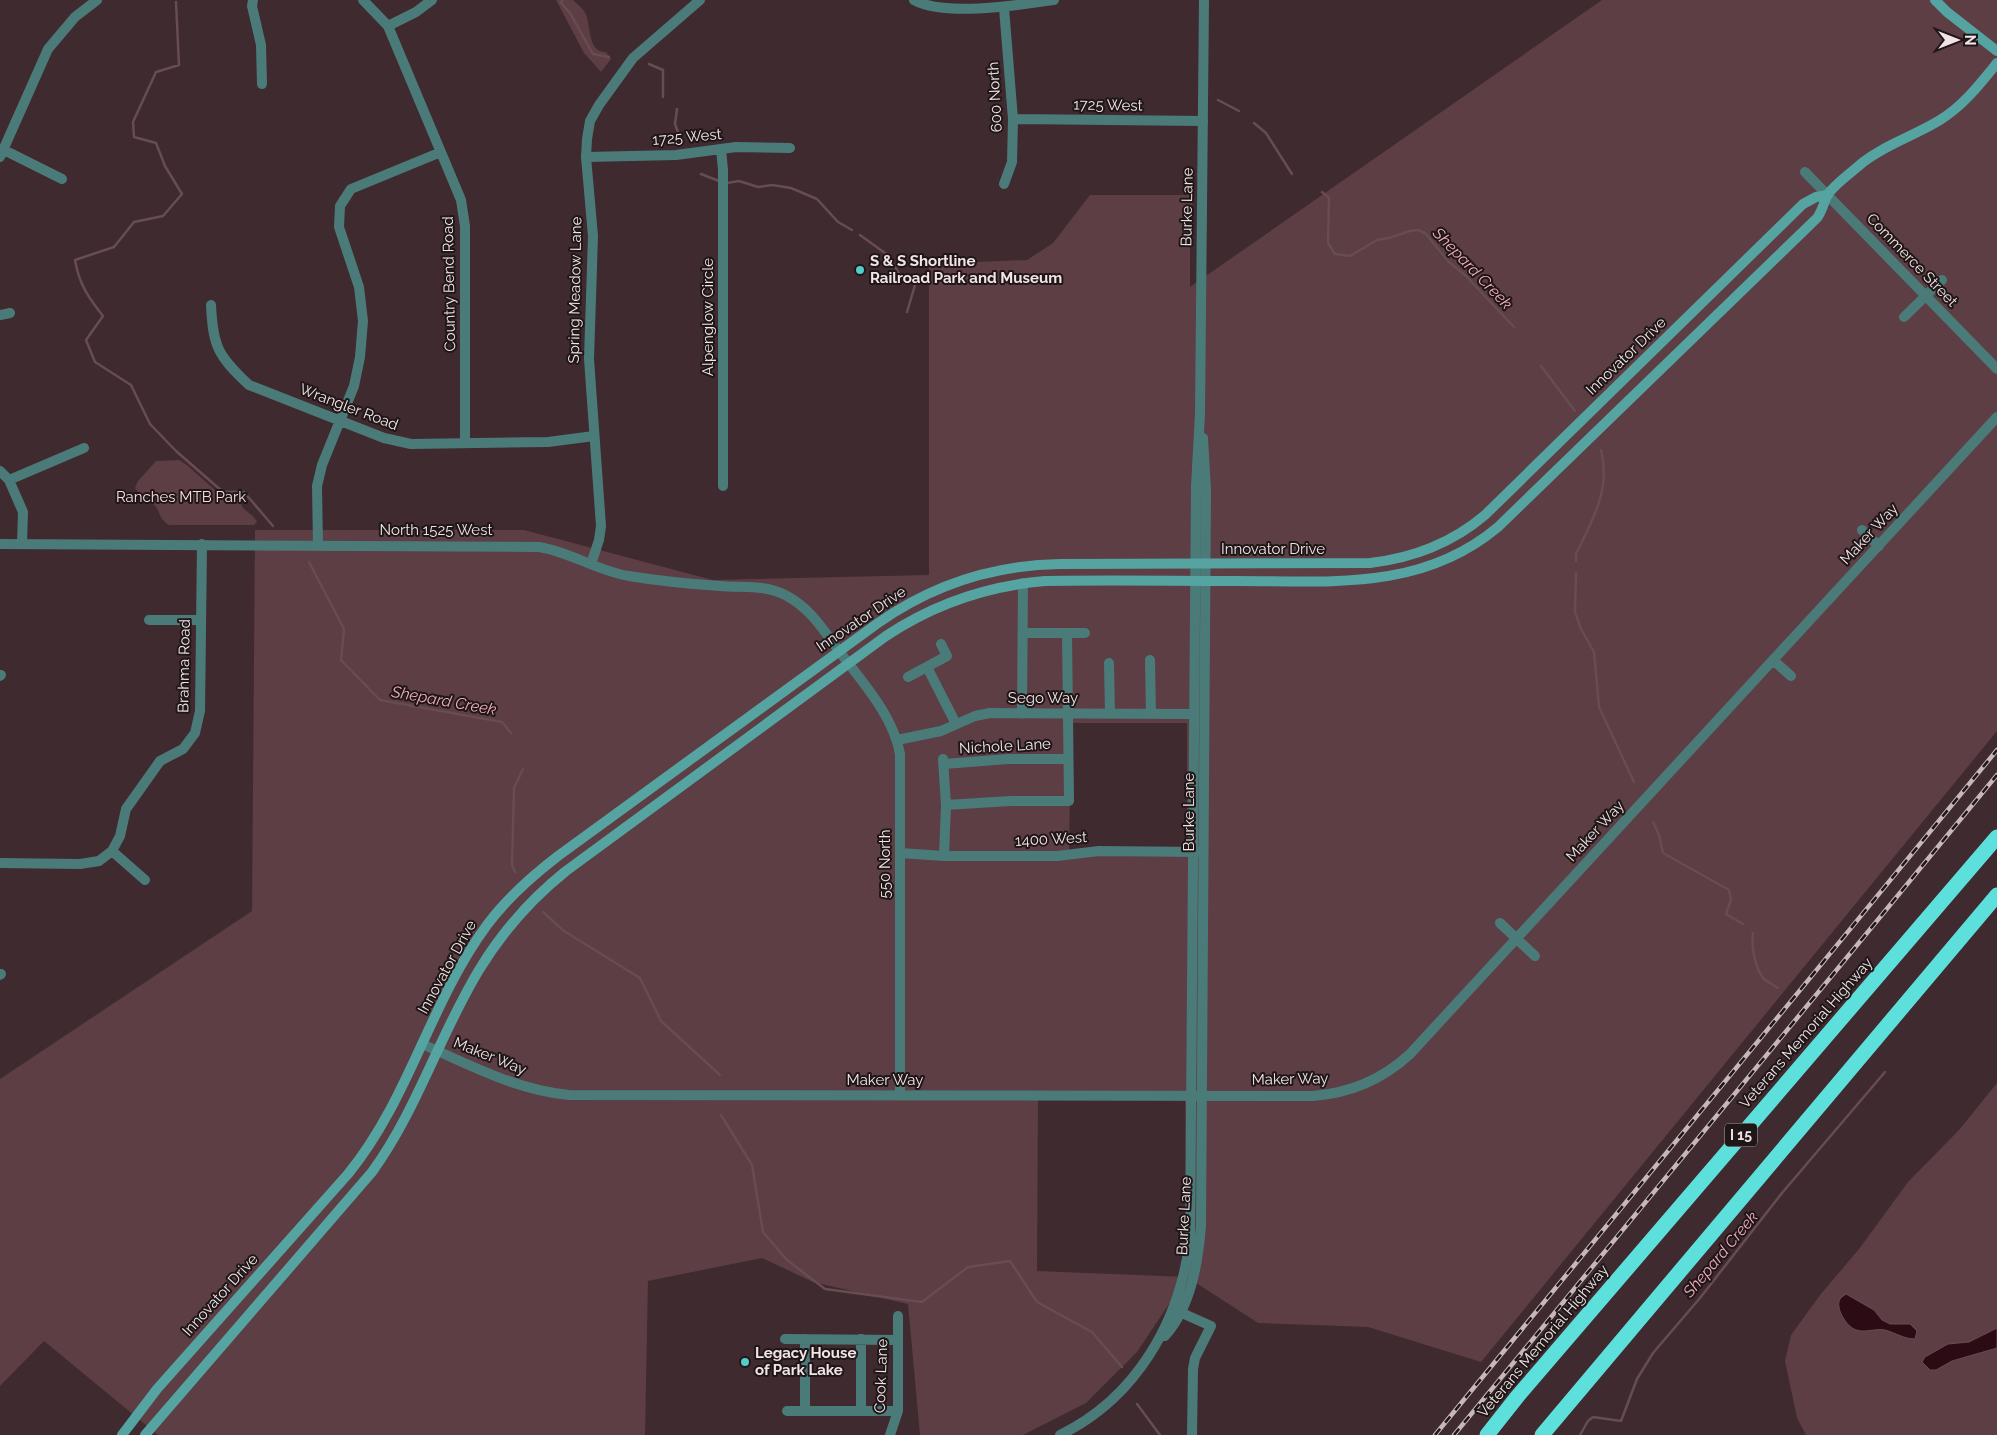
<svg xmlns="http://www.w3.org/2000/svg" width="1997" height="1435" viewBox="0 0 1997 1435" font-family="Raleway,sans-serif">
	<rect width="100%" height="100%" fill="#3f2a2f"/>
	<path fill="#5c3e44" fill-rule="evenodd" d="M 556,0 L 573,0 C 577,4 584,9 586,15 C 591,28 588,52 606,52 L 611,59 L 601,72 L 584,53 Z
		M 1602,0 L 1997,0 L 1997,731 L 1481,1362 L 1368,1327 L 1258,1323 L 1187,1277 L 1137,1352 L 1086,1403 L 1023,1435 L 920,1435 L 908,1304 L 813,1282 L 762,1258 L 648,1281 L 645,1435 L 158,1435 L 44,1341 L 0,1386 L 0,1079 L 252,911 L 255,530 L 524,530 L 713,580 L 929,575 L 929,264 L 1027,260 L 1053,243 L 1090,195 L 1193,195 L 1190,233 L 1190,287 ZM 1071,723 L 1187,723 L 1187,853 L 1069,854 ZM 1185,1096 L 1187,1277 L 1037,1271 L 1038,1099 Z
		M 179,460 L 188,466 L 216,491 L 236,494 C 240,498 240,502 242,506 C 246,513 254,514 257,522 L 254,525 L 169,525 C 157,517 162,513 154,505 C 147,498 142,498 135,488 L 138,481 L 156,461 Z
		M 1997,1083 L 1997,1435 L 1806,1435 L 1797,1418 L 1785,1361 L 1791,1335 L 1820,1295 L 1859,1249 L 1908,1182 L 1959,1130 Z"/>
	<path fill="#2c0b15" stroke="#674c54" d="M 1846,1294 L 1874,1310 L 1882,1320 L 1890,1324 L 1910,1324 L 1917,1331 L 1915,1339 C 1904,1339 1896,1333 1885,1330 C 1876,1328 1863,1334 1854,1329 C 1846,1325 1835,1308 1840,1299 C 1841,1297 1844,1296 1846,1294 Z
		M 1997,1328 L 1997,1348 L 1952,1361 L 1936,1370 L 1930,1370 L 1922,1362 L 1925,1357 L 1948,1344 L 1969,1342 Z"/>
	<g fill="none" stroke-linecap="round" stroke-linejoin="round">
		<path stroke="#674c54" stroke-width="2.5" d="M 562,0 L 561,3 L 570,13 L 593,54 L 609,57
			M 176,2 L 179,65 L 156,72 L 133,122 L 134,137 L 156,143 L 165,166 L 182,194 L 163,216 L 134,222 L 114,247 L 75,260 C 79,284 88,297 103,316 L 86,340 L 95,362 L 131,385 L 150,424 L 176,451 L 223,492 L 244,492 L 273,526
			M 649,64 L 663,70 L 663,97
			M 1218,100 L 1239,111
			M 677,109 L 675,124 L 682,143
			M 1254,123 L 1266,133 L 1292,174
			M 701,174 L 719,181
			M 727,183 L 739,181 L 758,187 L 772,185 L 791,188 L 817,199 L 838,222 L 852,230
			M 1322,192 L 1329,198 L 1328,243 L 1335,254 L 1350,256 L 1377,240 L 1389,238 L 1410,231 L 1418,230 L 1425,233 L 1449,262 L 1466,276 L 1514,327
			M 860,235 L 889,256 L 905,284
			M 907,312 L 915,285
			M 1541,366 L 1575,411
			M 1576,561 L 1576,554 C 1593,519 1611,489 1601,450
			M 309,562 L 344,629 L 341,660 L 380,700 L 502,722 L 511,733
			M 1576,573 L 1575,612 L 1581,629 L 1594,652 L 1599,707 L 1634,782
			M 1653,822 L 1659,835 L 1663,853 L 1729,890 L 1731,900 L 1726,914 L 1743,924
			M 515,872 L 512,865 L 514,788 L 523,769
			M 543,912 L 564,931 L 640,978 L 661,1021 L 720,1075
			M 1753,933 C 1751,946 1755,969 1764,979 C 1768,982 1774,985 1778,988
			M 721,1115 L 752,1165 L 763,1232 L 787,1260 L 825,1289 L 922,1302 L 968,1267 L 1010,1261 L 1037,1302 L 1092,1332 L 1122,1367
			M 1137,1404 L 1160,1435
			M 1580,1435 L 1588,1421 L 1593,1417 L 1621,1421 L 1637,1379 L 1653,1353 L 1700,1298 L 1782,1193 L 1885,1072"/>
		<path stroke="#4b7b79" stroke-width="10" d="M 253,0 L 252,6 L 261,45 L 262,84
			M 363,0 L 388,26 L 461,200 L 465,226 L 465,443
			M 914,0 C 945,17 1019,5 1054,0
			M 1004,8 L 1013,119 L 1012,162 L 1004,184
			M 388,26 L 416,12 L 432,0
			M 1013,119 L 1203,121
			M 721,149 L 723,170 L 723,486
			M 4,150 L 62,179
			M 0,157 L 48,49 L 75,17 L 97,0
			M 586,157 L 676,155 L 736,147 L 790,148
			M 1805,172 L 1997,369
			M 211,305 C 213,347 218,356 249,385 L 384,438 L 411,444 L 548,442 L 594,436
			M 0,315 L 10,313
			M 1904,317 L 1942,280
			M 0,471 L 9,480 L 23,512 L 22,544
			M 9,480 L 84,448
			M 1862,530 L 1879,546
			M 318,545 L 317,486 L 322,465 L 354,386 L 360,357 L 363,321 L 359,287 L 339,227 L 340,206 L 351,189 L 441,152
			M 149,620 L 200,620
			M 1023,633 L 1085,633
			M 839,651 C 862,682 893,715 900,754 L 900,1095
			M 1150,660 L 1151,714
			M 1773,660 L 1791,676
			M 1109,663 L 1110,713
			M 927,667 L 956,724
			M 0,676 L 1,675
			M 908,677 L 947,656 L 941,644
			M 1022,714 L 1023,583
			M 897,740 L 941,731 L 975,716 L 990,713 L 1194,714
			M 943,759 L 946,805 L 944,856
			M 944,764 L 1008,759 L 1068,759
			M 946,805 L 1010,801 L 1069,801 L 1067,633
			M 112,851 L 145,880
			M 900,853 L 944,856 L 1057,856 L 1099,851 L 1201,852
			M 0,863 L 80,864 L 99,861 L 112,851 L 120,836 L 126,809 L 160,761 L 183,749 L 195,733 L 200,711 L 202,544
			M 1500,923 L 1535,956
			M 0,975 L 1,974
			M 422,1044 C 470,1065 516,1090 569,1095 L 1313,1096 C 1351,1093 1382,1080 1410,1054 L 1997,417
			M 1173,1309 L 1211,1326 L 1195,1358 L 1193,1369 L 1192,1435
			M 785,1339 L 898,1340
			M 787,1411 L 898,1411
			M 805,1411 L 805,1339
			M 861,1411 L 861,1339
			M 890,1435 L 898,1411 L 898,1316"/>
		<path stroke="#4b7b79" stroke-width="10" d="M 0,544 L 539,547 C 571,552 597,571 629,576 C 659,581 690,584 720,586 C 743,588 766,584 787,596 C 810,608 824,631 839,651
			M 591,564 L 599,540 L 601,526 L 589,359 L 593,236 L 586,157 L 587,139 L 590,121 L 599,105 L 633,58 L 700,0
			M 1165,1336 C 1191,1307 1198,1263 1201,1226 L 1206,490 L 1203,438
			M 1060,1435 C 1136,1398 1180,1322 1190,1239 L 1196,486 L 1200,414 L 1204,0"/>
		<path stroke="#55a4a1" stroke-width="10" d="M 1935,0 L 1947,12 L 1997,51
			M 122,1435 L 157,1389 L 348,1174 C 409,1100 430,1002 487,925 C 507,898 532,876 558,856 L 878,623 C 932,585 993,565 1060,564 L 1370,563 C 1413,558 1452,543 1485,515 L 1803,204 L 1816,197 L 1828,195
			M 145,1435 L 372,1172 C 417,1110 439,1036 479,970 C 502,932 531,899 566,871 L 886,636 C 934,604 987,586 1045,581 C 1109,580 1174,581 1238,581 C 1331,581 1422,591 1498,527 L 1817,218 C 1823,210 1824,201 1828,194 C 1836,183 1852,172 1862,163 C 1886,144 1914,136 1940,120 C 1963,106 1980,84 1997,63"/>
		<path stroke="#5de0dc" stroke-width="15" d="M 1487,1435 L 1517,1397 L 1997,837
			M 1542,1435 L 1997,895"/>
		<g stroke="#c7b7ba" stroke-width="4.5">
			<path id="rail" d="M 1435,1435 L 1997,750
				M 1454,1435 L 1997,775"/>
		</g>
		<use href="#rail" stroke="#1f1618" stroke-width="2.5" stroke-dasharray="8" stroke-linecap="butt"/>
	</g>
	<g fill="#53cdca" stroke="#1f1618" stroke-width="2">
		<circle cx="860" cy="270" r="5"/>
		<circle cx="745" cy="1362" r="5"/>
	</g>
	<g text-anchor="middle" stroke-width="4" stroke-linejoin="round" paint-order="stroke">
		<rect fill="#1f1618" stroke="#b3a6a8" stroke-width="1" x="1725" y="1123.5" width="32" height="23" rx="4"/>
		<g font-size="14" font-weight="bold" fill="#f2e4e6">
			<text x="1741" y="1140">I 15</text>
		</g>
		<g font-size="15" fill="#f2e4e6" stroke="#1f1618">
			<text transform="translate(995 97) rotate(-93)" y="5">600 North</text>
			<text transform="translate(1108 105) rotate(1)" y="5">1725 West</text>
			<text transform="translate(687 137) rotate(-5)" y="5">1725 West</text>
			<text transform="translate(1187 207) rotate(-89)" y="5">Burke Lane</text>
			<text transform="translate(1912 260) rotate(46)" y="5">Commerce Street</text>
			<text transform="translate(449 284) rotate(-91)" y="5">Country Bend Road</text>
			<text transform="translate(575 290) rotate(-89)" y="5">Spring Meadow Lane</text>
			<text transform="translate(708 317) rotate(-90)" y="5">Alpenglow Circle</text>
			<text transform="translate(1626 356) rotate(-44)" y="5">Innovator Drive</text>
			<text transform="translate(349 407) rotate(21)" y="5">Wrangler Road</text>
			<text x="436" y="535">North 1525 West</text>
			<text transform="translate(1869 534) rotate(-47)" y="5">Maker Way</text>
			<text x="1273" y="554">Innovator Drive</text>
			<text transform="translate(861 619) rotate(-34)" y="5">Innovator Drive</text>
			<text transform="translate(184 666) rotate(-89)" y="5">Brahma Road</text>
			<text x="1043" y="703">Sego Way</text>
			<text transform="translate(1005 746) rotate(-3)" y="5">Nichole Lane</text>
			<text transform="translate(1189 812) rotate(-90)" y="5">Burke Lane</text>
			<text transform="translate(1595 831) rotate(-47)" y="5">Maker Way</text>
			<text transform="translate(1051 839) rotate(-3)" y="5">1400 West</text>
			<text transform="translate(885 864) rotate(-90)" y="5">550 North</text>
			<text transform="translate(447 967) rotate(-61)" y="5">Innovator Drive</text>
			<text transform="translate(1806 1033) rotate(-49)" y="5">Veterans Memorial Highway</text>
			<text transform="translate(490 1056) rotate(22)" y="5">Maker Way</text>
			<text transform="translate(1290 1079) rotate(-1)" y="5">Maker Way</text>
			<text x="885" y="1085">Maker Way</text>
			<text transform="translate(1184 1216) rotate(-87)" y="5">Burke Lane</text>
			<text transform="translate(220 1295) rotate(-48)" y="5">Innovator Drive</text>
			<text transform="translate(1543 1341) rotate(-50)" y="5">Veterans Memorial Highway</text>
			<text transform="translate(881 1376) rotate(-88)" y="5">Cook Lane</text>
		</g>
		<g font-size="15" font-weight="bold" fill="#f2e4e6" stroke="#1f1618" text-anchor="start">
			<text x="870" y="266">S &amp; S Shortline<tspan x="870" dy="17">Railroad Park and Museum</tspan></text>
			<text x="755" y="1358">Legacy House<tspan x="755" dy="17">of Park Lake</tspan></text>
		</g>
		<g font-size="15" fill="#f9dbe1" stroke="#1f1618">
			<text x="181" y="502">Ranches MTB Park</text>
		</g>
		<g font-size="16" font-style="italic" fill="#f2acbc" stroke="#1f1618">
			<text transform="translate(1473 268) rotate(46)" y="6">Shepard Creek</text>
			<text transform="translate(444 700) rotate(10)" y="6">Shepard Creek</text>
			<text transform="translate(1720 1254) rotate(-50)" y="6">Shepard Creek</text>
		</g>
	</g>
	<g transform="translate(1957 40) rotate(90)" stroke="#1f1618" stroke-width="4" paint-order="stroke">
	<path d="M0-4L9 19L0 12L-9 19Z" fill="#f2e4e6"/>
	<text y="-8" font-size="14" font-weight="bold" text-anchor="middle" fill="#f2e4e6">N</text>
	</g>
</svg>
